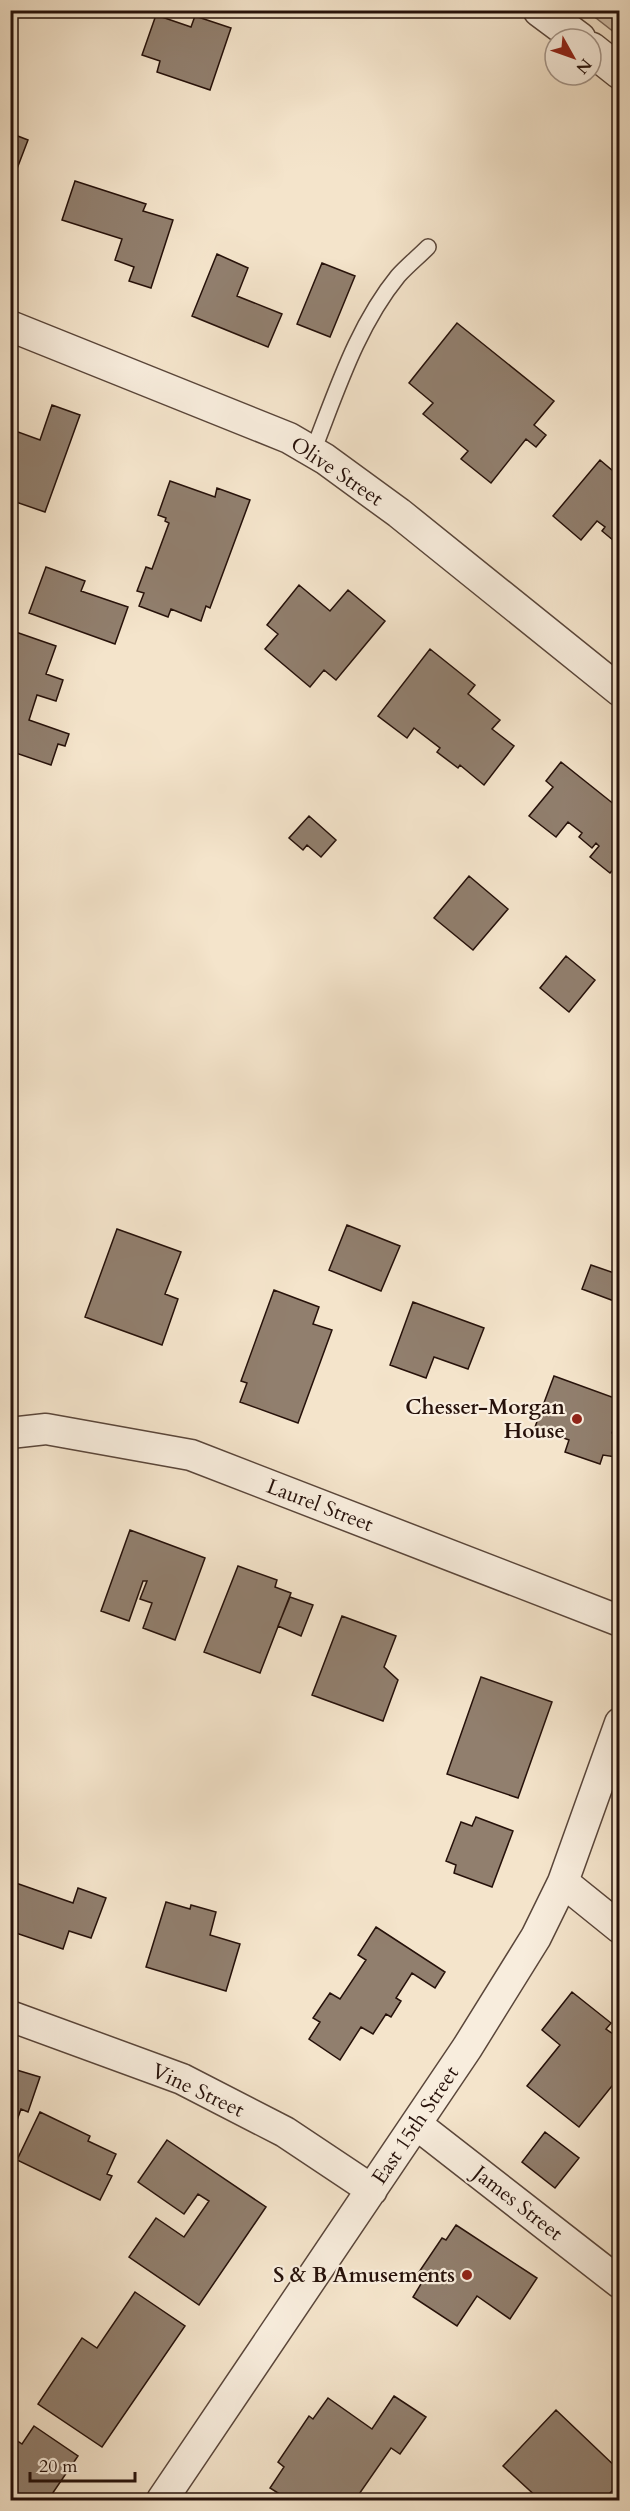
<svg xmlns="http://www.w3.org/2000/svg" width="630" height="2511" viewBox="0 0 630 2511" font-family="Cardo,serif">
	<rect width="100%" height="100%" fill="#f4e4cb"/>
	<filter id="stains"><feTurbulence type="fractalNoise" baseFrequency=".00333" numOctaves="4"/><feColorMatrix values="0 0 0 0 .2 0 0 0 0 .09 0 0 0 0 .02 0 0 0 .5 -.17"/></filter>
	<radialGradient id="worn" r=".72"><stop offset=".6" stop-color="#630" stop-opacity="0"/><stop offset="1" stop-color="#630" stop-opacity=".3"/></radialGradient>
	<path fill="#d1c0aa" stroke="#7c685a" stroke-width="1.5" d="M 587,11 L 619,11 L 619,36 Z"/>
	<path fill="#917f6e" stroke="#26110a" stroke-width="1.5" d="M 156,15 L 191,27 L 195,16 L 231,28 L 210,90 L 157,72 L 160,61 L 142,55 Z
		M 10,133 L 28,140 L 10,187 Z
		M 75,181 L 146,204 L 143,211 L 173,220 L 151,288 L 129,281 L 134,267 L 115,260 L 122,239 L 62,220 Z
		M 217,254 L 248,268 L 237,296 L 282,314 L 268,347 L 192,316 Z
		M 322,263 L 355,276 L 330,337 L 297,324 Z
		M 457,323 L 554,401 L 534,425 L 546,435 L 536,447 L 526,439 L 491,483 L 461,459 L 468,451 L 423,414 L 433,403 L 409,383 Z
		M 52,405 L 80,415 L 45,512 L 10,500 L 10,429 L 40,440 Z
		M 600,460 L 620,477 L 617,484 L 620,487 L 620,546 L 602,531 L 605,527 L 597,521 L 581,540 L 553,516 Z
		M 170,481 L 215,497 L 217,488 L 250,500 L 210,608 L 206,606 L 201,621 L 171,609 L 168,617 L 139,606 L 144,593 L 137,591 L 146,567 L 152,569 L 169,523 L 165,521 L 166,518 L 158,515 Z
		M 46,567 L 85,581 L 81,591 L 128,607 L 115,644 L 29,613 Z
		M 299,585 L 330,611 L 348,590 L 385,621 L 336,680 L 324,670 L 310,687 L 265,649 L 278,634 L 267,625 Z
		M 10,630 L 56,646 L 46,674 L 63,680 L 56,701 L 37,695 L 29,720 L 69,734 L 65,746 L 58,744 L 51,765 L 10,751 Z
		M 430,649 L 475,685 L 468,694 L 500,720 L 492,729 L 514,746 L 484,785 L 460,765 L 458,768 L 437,752 L 440,748 L 414,728 L 407,738 L 378,716 Z
		M 561,762 L 620,809 L 620,862 L 610,873 L 590,857 L 599,846 L 596,843 L 592,848 L 579,837 L 582,833 L 568,822 L 556,837 L 529,816 L 553,787 L 546,781 Z
		M 309,816 L 336,840 L 321,857 L 307,845 L 303,850 L 289,838 Z
		M 469,876 L 508,909 L 473,950 L 434,918 Z
		M 566,956 L 595,980 L 569,1012 L 540,988 Z
		M 347,1225 L 400,1246 L 381,1291 L 329,1270 Z
		M 117,1229 L 181,1252 L 165,1294 L 178,1299 L 162,1345 L 85,1317 Z
		M 591,1265 L 620,1275 L 620,1286 L 614,1301 L 582,1289 Z
		M 274,1290 L 319,1307 L 313,1324 L 332,1330 L 298,1423 L 240,1402 L 247,1383 L 241,1381 Z
		M 413,1302 L 484,1328 L 468,1369 L 434,1357 L 426,1378 L 390,1365 Z
		M 554,1376 L 620,1400 L 620,1411 L 612,1433 L 620,1437 L 620,1453 L 616,1457 L 603,1455 L 600,1464 L 565,1452 L 569,1440 L 535,1427 Z
		M 130,1530 L 205,1558 L 175,1640 L 143,1628 L 152,1603 L 140,1599 L 147,1581 L 143,1581 L 129,1621 L 101,1611 Z
		M 238,1566 L 277,1580 L 275,1587 L 291,1593 L 260,1673 L 204,1652 Z
		M 290,1597 L 313,1605 L 301,1636 L 278,1626 Z
		M 342,1616 L 396,1636 L 384,1667 L 398,1680 L 383,1721 L 312,1695 Z
		M 481,1677 L 552,1702 L 518,1798 L 447,1774 Z
		M 476,1817 L 513,1831 L 492,1887 L 454,1873 L 456,1865 L 446,1861 L 461,1822 L 472,1826 Z
		M 13,1882 L 73,1903 L 78,1888 L 106,1898 L 91,1938 L 69,1931 L 63,1949 L 10,1931 L 10,1890 Z
		M 166,1902 L 190,1909 L 191,1905 L 216,1912 L 210,1935 L 240,1944 L 226,1991 L 146,1967 Z
		M 376,1927 L 445,1972 L 435,1988 L 412,1973 L 396,1998 L 401,2001 L 391,2017 L 386,2014 L 373,2034 L 361,2027 L 340,2060 L 309,2039 L 320,2022 L 313,2018 L 330,1993 L 340,1999 L 366,1960 L 358,1955 Z
		M 572,1992 L 611,2023 L 606,2029 L 620,2039 L 620,2076 L 579,2127 L 527,2086 L 560,2045 L 542,2030 Z
		M 10,2068 L 40,2077 L 28,2112 L 21,2109 L 10,2140 Z
		M 40,2112 L 90,2136 L 88,2141 L 116,2154 L 107,2174 L 112,2176 L 100,2200 L 17,2160 Z
		M 545,2132 L 579,2158 L 555,2188 L 522,2162 Z
		M 167,2140 L 266,2207 L 199,2305 L 129,2257 L 156,2218 L 184,2237 L 209,2201 L 198,2194 L 184,2214 L 138,2182 Z
		M 456,2225 L 537,2278 L 510,2319 L 477,2296 L 457,2326 L 413,2297 L 424,2279 L 417,2275 L 442,2238 L 446,2240 Z
		M 135,2292 L 185,2326 L 102,2447 L 38,2404 L 82,2338 L 97,2348 Z
		M 394,2396 L 426,2417 L 400,2454 L 391,2448 L 355,2500 L 289,2500 L 270,2488 L 284,2467 L 278,2462 L 309,2416 L 313,2419 L 328,2398 L 372,2429 Z
		M 556,2410 L 620,2471 L 620,2483 L 603,2500 L 540,2500 L 503,2466 Z
		M 34,2426 L 78,2456 L 48,2500 L 10,2500 L 10,2436 L 22,2444 Z"/>
	<g fill="none" stroke-linecap="round" stroke-linejoin="round">
		<g stroke="#5a463a" stroke-width="18">
			<path id="service" d="M 313,451 C 336,393 357,326 398,276 C 407,266 418,257 428,247"/>
		</g>
		<g stroke="#5a463a" stroke-width="33">
			<path id="minor" d="M 10,326 L 289,438 L 325,459 L 399,513 L 620,691
				M 10,1433 L 46,1429 L 191,1455 L 620,1621
				M 563,1882 L 620,1928
				M 10,2016 L 182,2079 L 285,2132 L 372,2190
				M 416,2124 L 620,2283
				M 162,2500 L 467,2048 L 536,1937 L 563,1882 L 620,1723"/>
		</g>
		<g stroke="#5a463a" stroke-width="36">
			<path id="tertiary" d="M 540,10 L 579,39
				M 591,49 L 620,72"/>
		</g>
		<use href="#service" stroke="#f8eddd" stroke-width="15"/>
		<use href="#minor" stroke="#f8eddd" stroke-width="30"/>
		<use href="#tertiary" stroke="#f8eddd" stroke-width="33"/>
	</g>
	<g fill="#8f2418" stroke="#f8eddd" stroke-width="2">
		<circle cx="577" cy="1419" r="6"/>
		<circle cx="467" cy="2275" r="6"/>
	</g>
	<g text-anchor="middle" stroke-width="4.5" stroke-linejoin="round" paint-order="stroke">
		<g font-size="21" fill="#26110a" stroke="#f8eddd">
			<text transform="translate(337 471) rotate(34)" y="7">Olive Street</text>
			<text transform="translate(320 1505) rotate(21)" y="7">Laurel Street</text>
			<text transform="translate(198 2090) rotate(25)" y="7">Vine Street</text>
			<text transform="translate(415 2125) rotate(-56)" y="7">East 15th Street</text>
			<text transform="translate(518 2203) rotate(38)" y="7">James Street</text>
		</g>
		<g font-size="21" font-weight="bold" fill="#26110a" stroke="#f8eddd" text-anchor="end">
			<text x="565" y="1414">Chesser-Morgan<tspan x="565" dy="24">House</tspan></text>
			<text x="455" y="2282">S &amp; B Amusements</text>
		</g>
	</g>
	<rect width="630" height="2511" fill="none" stroke="#f4e4cb" stroke-width="36"/>
	<rect x="12" y="12" width="606" height="2487" fill="none" stroke="#26110a" stroke-width="3"/>
	<rect x="18" y="18" width="594" height="2475" fill="none" stroke="#26110a" stroke-width="1.5"/>
	<g transform="translate(573 57) rotate(130)"><circle r="28" fill="#f8eddd" stroke="#a49589" stroke-width="1.5"/>
	<path d="M0-4.5L10 22L0 15L-10 22Z" fill="#8f2418"/>
	<text y="-9" font-size="16" font-weight="bold" text-anchor="middle" fill="#26110a">N</text>
	</g>
	<path d="M30 2472v9h105v-9" fill="none" stroke="#26110a" stroke-width="3"/>
	<text x="39" y="2472" font-size="18" fill="#26110a" stroke="#f8eddd" stroke-width="4.5" paint-order="stroke">20 m</text>
	<rect width="100%" height="100%" filter="url(#stains)"/>
	<rect width="100%" height="100%" fill="url(#worn)"/>
</svg>
